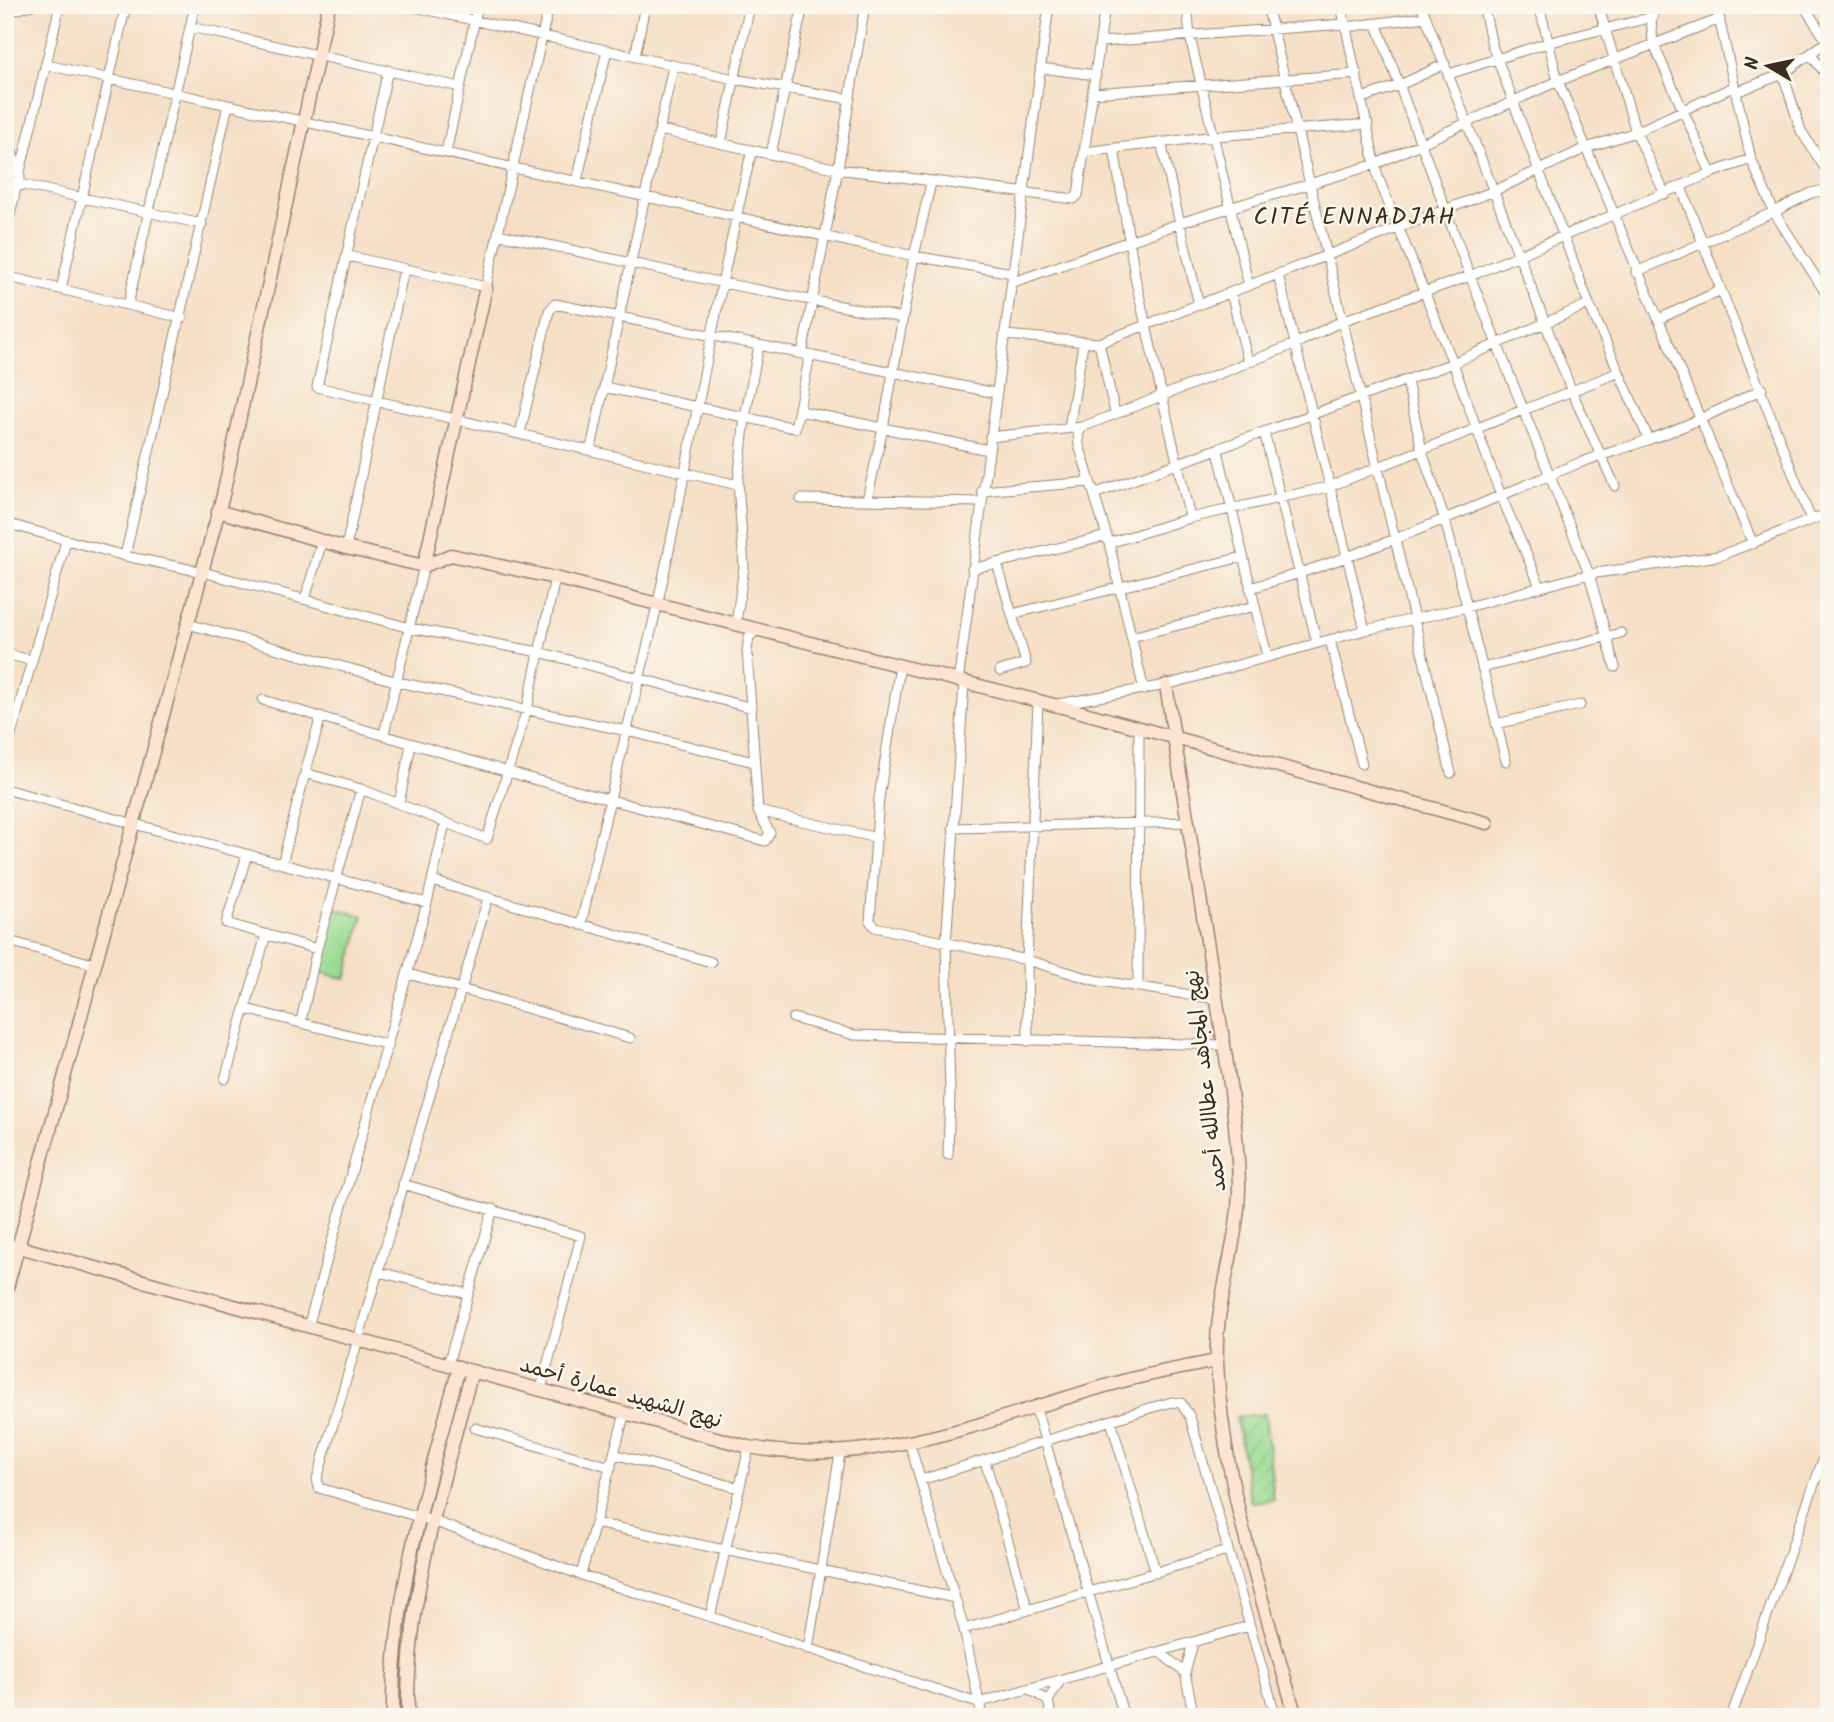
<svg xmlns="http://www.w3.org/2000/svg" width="1834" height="1722" viewBox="0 0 1834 1722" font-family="Kalam,'Playpen Sans Arabic',sans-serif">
	<defs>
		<pattern id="garden-furrows" width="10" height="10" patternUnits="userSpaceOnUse" patternTransform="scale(1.75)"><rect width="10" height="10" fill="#99db93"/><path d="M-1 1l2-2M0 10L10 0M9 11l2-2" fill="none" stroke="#85bc7e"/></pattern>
	</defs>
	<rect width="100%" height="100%" fill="#fbf7ec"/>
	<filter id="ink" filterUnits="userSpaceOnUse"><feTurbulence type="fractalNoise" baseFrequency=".0143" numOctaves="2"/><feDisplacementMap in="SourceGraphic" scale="14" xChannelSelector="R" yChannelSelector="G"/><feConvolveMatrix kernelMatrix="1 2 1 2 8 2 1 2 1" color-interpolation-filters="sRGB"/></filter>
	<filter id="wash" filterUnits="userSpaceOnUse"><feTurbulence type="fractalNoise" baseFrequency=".00686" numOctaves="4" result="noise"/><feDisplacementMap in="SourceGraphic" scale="28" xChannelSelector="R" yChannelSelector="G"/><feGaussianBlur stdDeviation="1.57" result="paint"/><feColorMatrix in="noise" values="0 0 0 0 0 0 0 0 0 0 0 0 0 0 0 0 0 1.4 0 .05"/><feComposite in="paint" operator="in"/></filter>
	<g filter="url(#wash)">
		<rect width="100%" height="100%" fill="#f5dfc6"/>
		<path fill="url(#garden-furrows)" stroke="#6a8258" stroke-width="2" d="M 1265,1414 L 1274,1500 L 1251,1502 L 1236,1417 Z"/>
		<path fill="#99db93" stroke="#6a8258" stroke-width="2" d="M 333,908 L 363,916 L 346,979 L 317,971 Z"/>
	</g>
	<g filter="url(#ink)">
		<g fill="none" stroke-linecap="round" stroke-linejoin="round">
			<g stroke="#988472" stroke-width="11">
				<path id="street" d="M 406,5 L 734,79 L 850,99
					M 1187,5 L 1190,37 L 1249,286
					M 1267,5 L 1451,773
					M 1341,5 L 1378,177 L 1453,363 L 1501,496 L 1540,586
					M 1421,5 L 1572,392 L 1615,486
					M 1483,5 L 1492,45 L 1589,304 L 1649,440
					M 1539,5 L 1558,81 L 1753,544
					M 1598,5 L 1636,132 L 1665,194
					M 1650,5 L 1653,43 L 1711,173
					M 1803,5 L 1827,41
					M 5,13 L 32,5
					M 1377,25 L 1470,276 L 1589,574 L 1615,667
					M 190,27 L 460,87
					M 1346,27 L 1426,17
					M 1100,42 L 1345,24
					M 1811,55 L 1829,78
					M 635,57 L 645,5
					M 47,65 L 914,256 L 1012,273
					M 1040,68 L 1096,75
					M 388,70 L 317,387 L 738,485
					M 1449,74 L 1547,43 L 1653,17
					M 1783,74 L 1801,131 L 1829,174
					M 1736,92 L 1783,74 L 1829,40
					M 1093,93 L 1357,74
					M 1362,98 L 1400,85 L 1445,64
					M 5,130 L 20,178
					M 660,130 L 838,169 L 1074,199 L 1078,195 L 1105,5
					M 1161,142 L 1199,305
					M 721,143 L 750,5
					M 1114,148 L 1136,282 L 1190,518 L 1328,487 L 1617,373
					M 446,152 L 478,5
					M 1084,152 L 1215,136 L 1368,124
					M 771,154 L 803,5
					M 5,181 L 202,224
					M 577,181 L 607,50
					M 931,183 L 914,256 L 883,428 L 988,450
					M 1681,187 L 1811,520
					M 1829,189 L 1811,193 L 1774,212 L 1829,298
					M 498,234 L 723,283 L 902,318
					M 5,235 L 60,5
					M 348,256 L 486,287 L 549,5
					M 1636,272 L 1774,212 L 1751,159 L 1716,5
					M 1278,274 L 1365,630
					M 5,276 L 182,318
					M 1011,283 L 1186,221 L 1376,164 L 1558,81 L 1720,19
					M 61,289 L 126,5
					M 1231,293 L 1248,361
					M 128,305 L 195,5
					M 1659,319 L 1721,290
					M 1004,335 L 1099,343 L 1494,191 L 1586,148 L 1636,132 L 1733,87
					M 1099,343 L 1115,413
					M 802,354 L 838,169 L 865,5
					M 1407,381 L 1422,451 L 1445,520 L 1506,761
					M 604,387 L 795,428 L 810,355
					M 800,411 L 883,428 L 867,500
					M 1069,428 L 1083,344
					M 1264,432 L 1317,643
					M 520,433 L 549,311 L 555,304 L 996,393
					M 990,437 L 1082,427
					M 591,448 L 673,66
					M 1218,451 L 1267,656
					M 982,491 L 1090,482
					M 1094,494 L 1453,363 L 1589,304
					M 801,499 L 981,502
					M 5,523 L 125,556 L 203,572 L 410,628 L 539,652 L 752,708
					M 1109,543 L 1190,518
					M 346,548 L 404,269
					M 125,556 L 228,105
					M 997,563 L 1026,663 L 1000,671
					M 972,569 L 1107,536
					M 1250,588 C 1362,557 1468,509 1574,465 C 1599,455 1625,449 1650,439 C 1689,426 1725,407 1762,389
					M 305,599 L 322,541
					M 1012,614 L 1242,557
					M 188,624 L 398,682 L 627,731 L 754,762
					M 736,624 L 744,567 L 738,482 L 745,417 L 759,345
					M 1131,637 L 1255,606
					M 1330,640 L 1362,764
					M 5,654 L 31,660
					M 900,666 L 879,798 L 870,921 L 875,927 L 1027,960 L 1094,980 L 1217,999
					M 1482,668 L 1621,633
					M 958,682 L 1049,5
					M 1144,690 L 1109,543 L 1079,445 L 1078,435 L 1082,427 L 1295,344 L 1342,321 L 1470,276 L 1711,173 L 1751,159
					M 263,700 L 536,780 L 765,841 L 770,833 L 758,811 L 747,650 L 749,637 L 758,629
					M 1058,704 L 1166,685 L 1365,630 L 1467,607 L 1589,574 L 1719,556 L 1829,513
					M 321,716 L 305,773 L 361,789 L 487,839 L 527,709 L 555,578
					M 1496,724 L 1580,705
					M 384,734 L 424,566
					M 5,756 L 66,541
					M 5,789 L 427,903 L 445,823
					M 399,803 L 411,745
					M 758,811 L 877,838
					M 953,828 L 1188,822
					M 247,855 L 226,923 L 317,949
					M 282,864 L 305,773
					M 432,881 L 711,962
					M 488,898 L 317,1479 L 319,1488 L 433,1521 L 581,1575 L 978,1703 L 1249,1626
					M 581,925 C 604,818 632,712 657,606 C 691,454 715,301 752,150
					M 5,940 L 93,964
					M 409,974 L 630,1038
					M 1138,987 L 1139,729
					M 246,1009 L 389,1045
					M 793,1018 L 854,1035 L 1223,1045
					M 301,1021 L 317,949 L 361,789
					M 1028,1041 L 1027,960 L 1038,702
					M 225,1079 L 266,935
					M 948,1155 L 950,1092 L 946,944 L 964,684
					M 403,1184 L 581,1236 L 541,1389
					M 5,1244 L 19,1247
					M 379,1272 L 468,1294
					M 308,1327 L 427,903
					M 448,1364 L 493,1209
					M 1036,1409 L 1124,1717
					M 1111,1421 L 1156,1573
					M 475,1428 L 611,1467
					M 909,1441 L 964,1629 L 982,1717
					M 614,1454 L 739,1488
					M 985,1461 L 1028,1610
					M 921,1480 L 1150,1408 L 1172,1402 L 1181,1403 L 1190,1417 L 1276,1717
					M 595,1523 L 955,1598
					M 581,1575 L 625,1413
					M 710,1617 L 749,1447
					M 964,1629 L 1227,1551
					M 808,1649 L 840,1453
					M 1160,1652 L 1185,1673 L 1194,1717
					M 1185,1673 L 1193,1643
					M 1031,1690 L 1048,1701 L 1052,1717
					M 1048,1701 L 1060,1681
					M 1731,1717 L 1829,1443"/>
			</g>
			<g stroke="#988472" stroke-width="15">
				<path id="secondary" d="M 218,511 L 346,548 L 424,566 L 451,555 L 555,578 L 1070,709 L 1487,823
					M 424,566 L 486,287
					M 1166,685 C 1181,783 1197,881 1213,978 C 1224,1045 1237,1115 1239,1183 C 1240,1243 1214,1300 1217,1361 C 1222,1482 1263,1601 1296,1717
					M 19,1247 L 749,1447 C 876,1471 1002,1414 1123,1381 C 1154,1373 1186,1367 1217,1361
					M 5,1295 L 223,495 L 329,5
					M 393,1717 C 391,1596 429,1482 459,1367
					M 408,1717 C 406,1598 442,1485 472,1371"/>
			</g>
			<use href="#street" stroke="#fff" stroke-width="9"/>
			<use href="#secondary" stroke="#fde4d1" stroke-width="12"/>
		</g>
	</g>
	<g text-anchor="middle" stroke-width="5" stroke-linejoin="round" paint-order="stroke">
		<g font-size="21" fill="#3b2a1e" stroke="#fbf7ec">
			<text transform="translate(1205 1081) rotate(-97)" y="7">نهج المجاهد عطاالله أحمد</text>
			<text transform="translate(621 1392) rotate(16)" y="7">نهج الشهيد عمارة أحمد</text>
		</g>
		<g font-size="24" letter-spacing="2" fill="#3b2a1e" stroke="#fbf7ec">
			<text x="1355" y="224">CITÉ ENNADJAH</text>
		</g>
	</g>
	<rect width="1834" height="1722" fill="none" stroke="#fbf7ec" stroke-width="28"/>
	<g transform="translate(1768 66) rotate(279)" stroke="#fbf7ec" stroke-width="5" paint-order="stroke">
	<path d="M0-5L12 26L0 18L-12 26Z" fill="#3b2a1e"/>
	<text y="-10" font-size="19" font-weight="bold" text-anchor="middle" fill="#3b2a1e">N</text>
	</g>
</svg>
